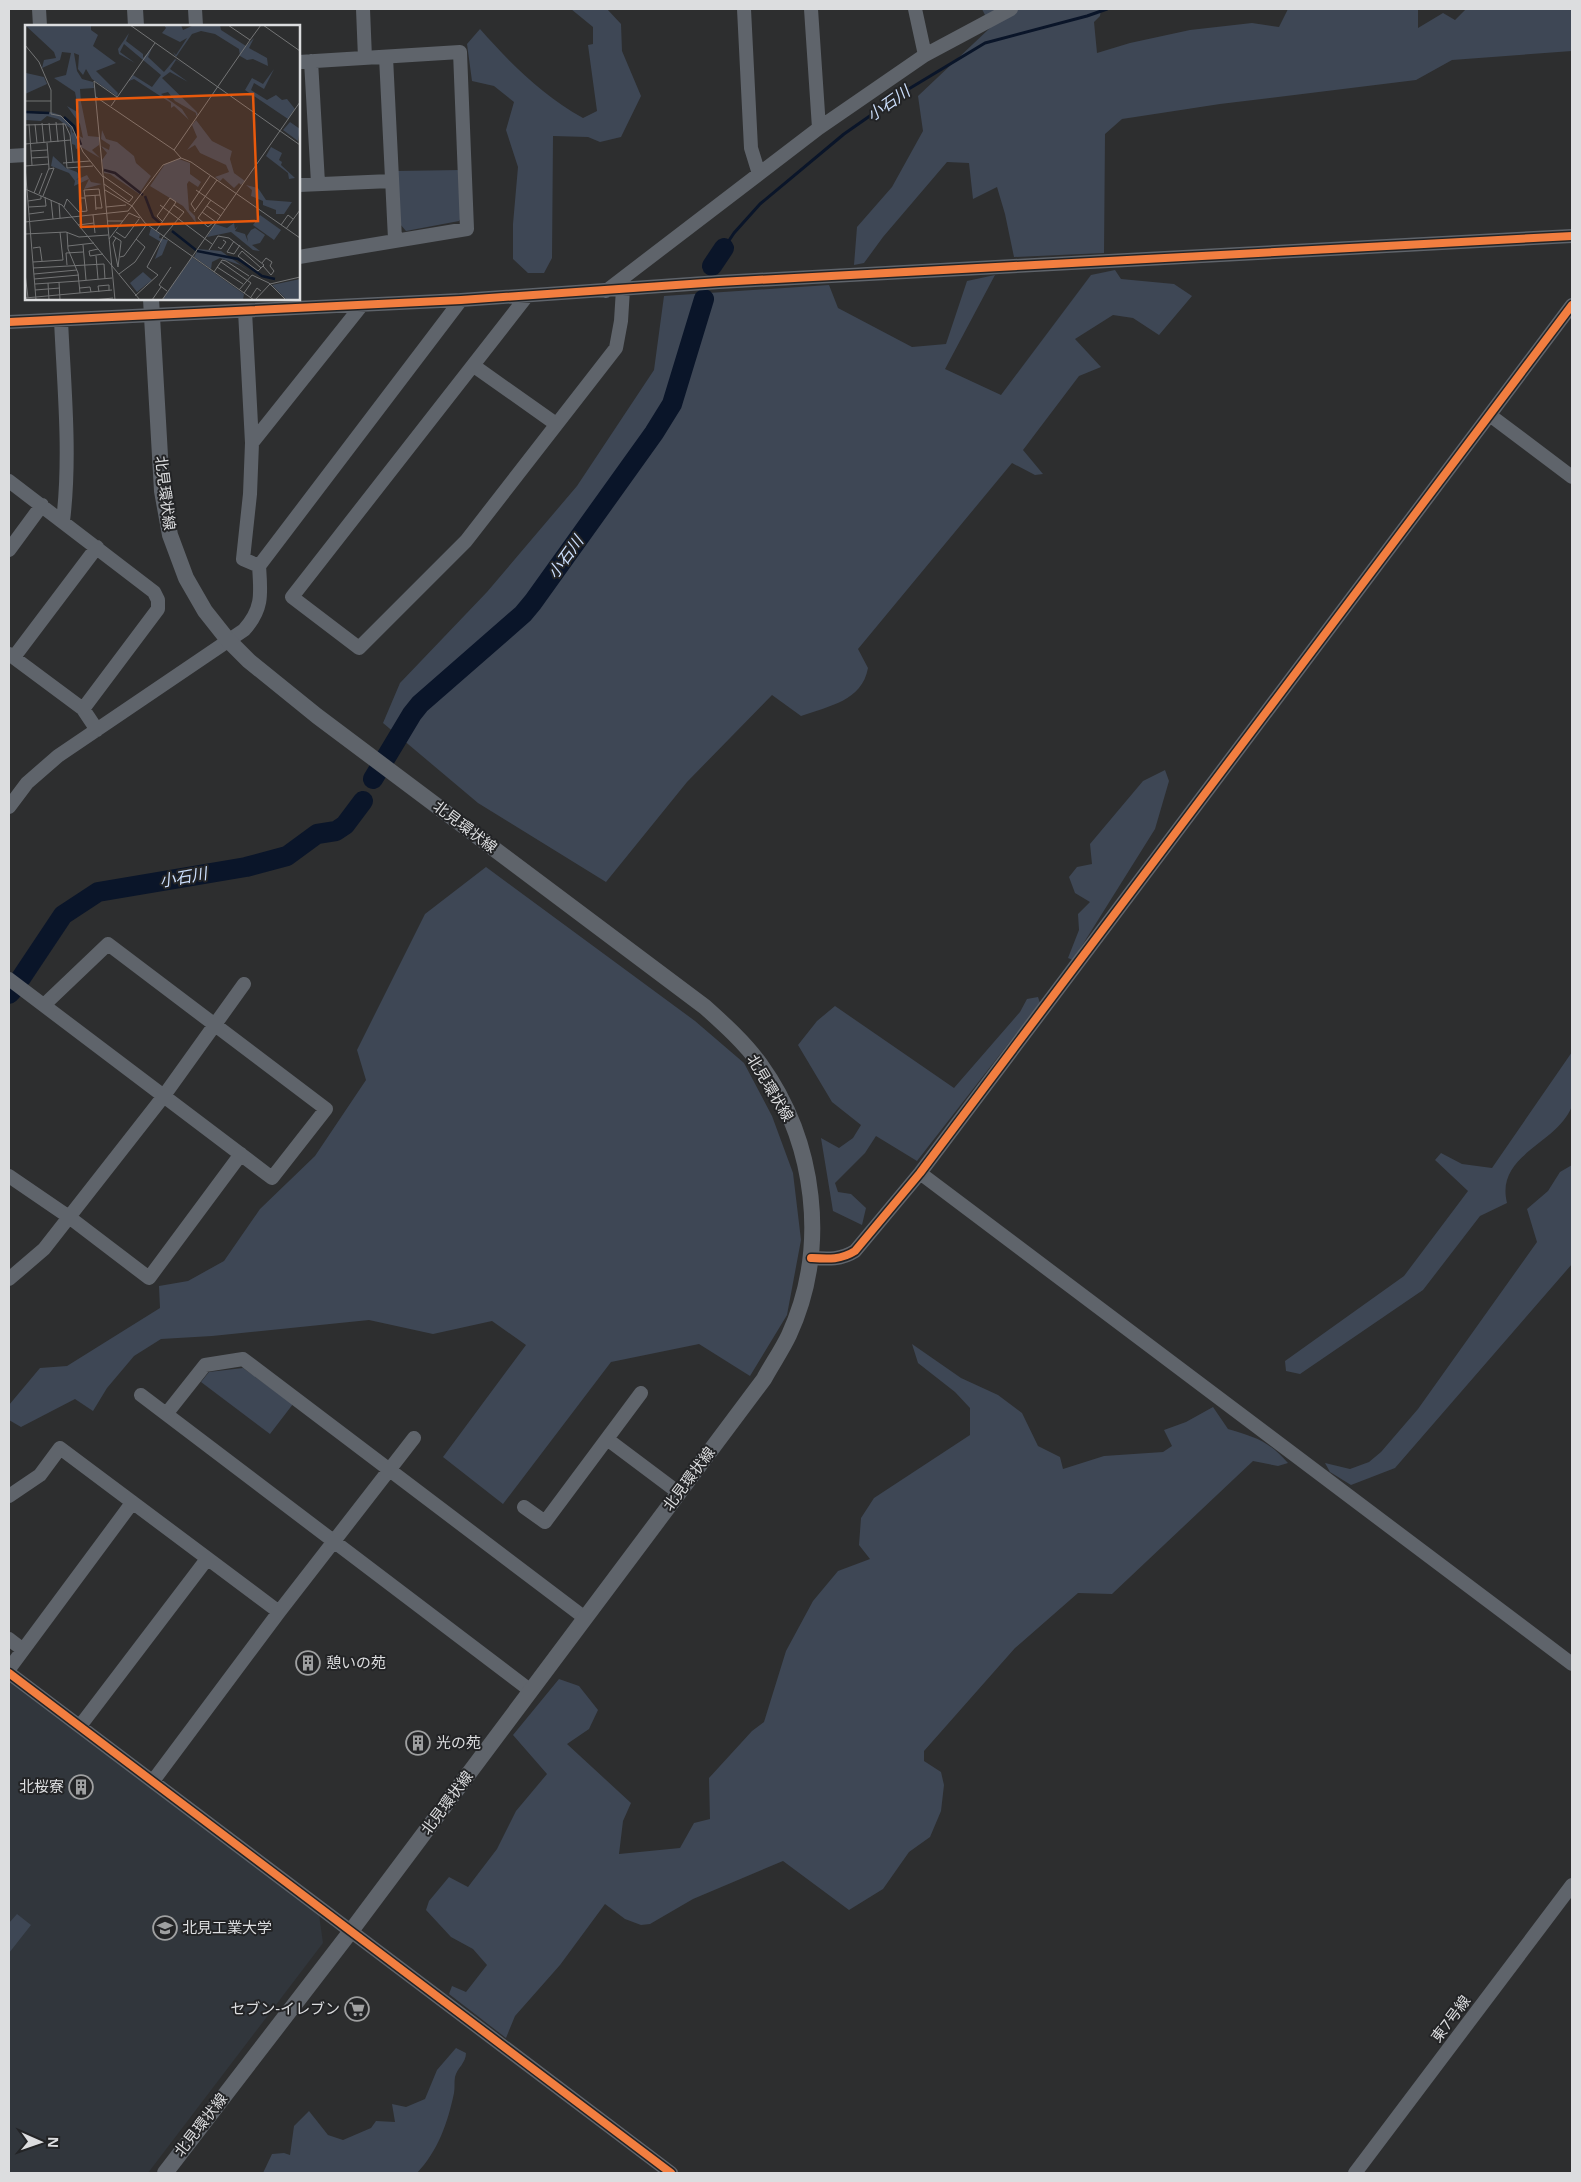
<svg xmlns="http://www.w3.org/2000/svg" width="1581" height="2182" viewBox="0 0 1581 2182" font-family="'Noto Sans','Noto Sans JP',sans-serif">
	<rect width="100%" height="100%" fill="#2d2e2f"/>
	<path fill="#31363c" d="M 9,1680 L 319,1914 L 323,1943 L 148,2173 L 9,2173 Z"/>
	<path fill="#3e4755" d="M 571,9 L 607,9 L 621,24 L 622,51 L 641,96 L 621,137 L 600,142 L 588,137 L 553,136 L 552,258 L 544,273 L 528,273 L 513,259 L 513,224 L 518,167 L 506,130 L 514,102 L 494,86 L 472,81 L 467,44 L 480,29 C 512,65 541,94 583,118 L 597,111 L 588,45 L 593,44 L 593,27 Z
		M 982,9 L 1101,9 L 1100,16 L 1094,22 L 1097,53 L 1130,43 L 1190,30 L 1252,23 L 1279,27 L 1288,9 L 1418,9 L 1418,28 L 1443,13 L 1455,20 L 1466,9 L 1572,9 L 1572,51 L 1452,60 L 1416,80 L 1220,104 L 1122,119 L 1105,134 L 1104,253 L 1014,257 L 1005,214 L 997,187 L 973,199 L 969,163 L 947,162 L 883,237 L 864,263 L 854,265 L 857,227 L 892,187 L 923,131 L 918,96 L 991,27 Z
		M 461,170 L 463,215 L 459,221 L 406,231 L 400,224 L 396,171 Z
		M 1115,270 L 1121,279 L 1174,284 L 1192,296 L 1159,335 L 1133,318 L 1113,315 L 1075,339 L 1101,367 L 1079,376 L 1023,450 L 1043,474 L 1035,475 L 1012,463 L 858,649 L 868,668 C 862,701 829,706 801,716 L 772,695 L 687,782 L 606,882 L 478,803 L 383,723 L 400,683 L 487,592 L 577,486 L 654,370 L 664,296 L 829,285 L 838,308 L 912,347 L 946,344 L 967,281 L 995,275 L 945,369 L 1001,395 L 1091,275 Z
		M 1165,770 L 1169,781 L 1155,829 L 1073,960 L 1068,958 L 1079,930 L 1078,914 L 1090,902 L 1075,893 L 1069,877 L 1077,867 L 1092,864 L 1090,844 L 1143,781 Z
		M 486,867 L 695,1021 L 744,1063 L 772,1116 L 793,1173 L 801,1240 L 787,1315 L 750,1376 L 699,1344 L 611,1362 L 503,1504 L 443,1457 L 526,1345 L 492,1321 L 433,1334 L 369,1320 L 212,1336 L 161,1339 L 134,1356 L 107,1388 L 93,1411 L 75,1399 L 21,1427 L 9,1420 L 9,1405 L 40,1368 L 67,1366 L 160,1308 L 159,1286 L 188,1281 L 224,1261 L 260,1209 L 315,1156 L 366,1080 L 357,1050 L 425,914 Z
		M 1038,997 L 1040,1003 L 917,1161 L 876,1136 L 865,1153 L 835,1183 L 838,1192 L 851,1194 L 866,1208 L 862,1225 L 833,1211 L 821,1138 L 839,1148 L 853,1138 L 861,1125 L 832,1102 L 798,1045 L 817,1021 L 835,1006 L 954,1088 L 1020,1012 L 1027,999 Z
		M 1572,1052 C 1572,1063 1575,1097 1572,1106 C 1557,1145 1495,1154 1507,1203 L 1480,1216 L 1423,1290 L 1300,1374 L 1286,1371 L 1285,1361 L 1404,1276 L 1468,1191 L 1435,1160 L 1441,1153 L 1462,1164 L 1492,1168 Z
		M 1572,1165 L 1572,1264 L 1395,1468 L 1351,1485 L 1330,1472 L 1325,1463 L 1350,1469 L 1369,1462 L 1381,1452 L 1418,1409 L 1537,1242 L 1527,1209 L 1548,1191 L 1560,1172 Z
		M 912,1344 L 961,1378 L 998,1395 L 1022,1413 L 1038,1446 L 1060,1457 L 1063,1469 L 1104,1456 L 1163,1452 L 1172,1446 L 1164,1430 L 1186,1422 L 1213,1407 L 1228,1429 C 1255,1437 1269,1441 1288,1463 L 1278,1466 L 1253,1461 L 1112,1594 L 1078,1593 L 1015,1648 L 924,1751 L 924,1761 L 941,1772 L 944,1785 L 941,1811 L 930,1837 L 909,1852 L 883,1889 L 849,1910 L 783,1861 L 693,1899 L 650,1924 L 641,1925 L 625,1919 L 605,1904 L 560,1965 L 515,2016 L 506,2038 L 449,1994 L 452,1986 L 466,1992 L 487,1965 L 473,1949 L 451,1937 L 426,1910 L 429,1901 L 449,1877 L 468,1887 L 497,1849 L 516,1811 L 547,1774 L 513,1735 L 559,1679 L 579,1686 L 598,1710 L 589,1729 L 567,1744 L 631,1803 L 623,1821 L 619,1854 L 680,1848 L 694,1823 L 710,1819 L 709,1778 L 752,1731 L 764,1722 L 786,1651 L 813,1601 L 838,1571 L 870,1559 L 859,1545 L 861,1518 L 874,1498 L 970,1435 L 970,1408 L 955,1392 L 918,1363 Z
		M 243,1368 L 293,1404 L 270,1434 L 201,1382 L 209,1372 Z
		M 17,1914 L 31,1925 L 9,1953 L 9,1923 Z
		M 456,2048 L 466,2053 C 466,2063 457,2068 455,2077 C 454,2082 455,2088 454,2093 C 448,2122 438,2151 417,2173 L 263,2173 L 272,2154 L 284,2153 L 290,2155 L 294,2126 L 309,2111 L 328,2135 L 343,2140 L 371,2128 L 376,2121 L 395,2122 L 392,2104 L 406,2107 L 425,2099 L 437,2070 Z"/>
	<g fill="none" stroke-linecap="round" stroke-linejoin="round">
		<path stroke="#0a1529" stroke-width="3" d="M 724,248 L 734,233 L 760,204 L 844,134 L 907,90 L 985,43 L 1087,16 L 1107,9"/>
		<path stroke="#0a1529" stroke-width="20" d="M 712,266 L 724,248
			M 373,779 L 412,714 L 420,704 L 523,614 L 533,602 L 654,433 L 672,404 L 704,299
			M 21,978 L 63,915 L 98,892 L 246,867 L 287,856 L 317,834 L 336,831 L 345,825 L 363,801
			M 9,994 L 12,991"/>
		<path stroke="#5f646b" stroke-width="14" d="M 39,9 L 40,26
			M 195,9 L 196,26
			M 363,9 L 365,58
			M 744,9 L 751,148 L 759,174
			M 811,9 L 819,128
			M 915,9 L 925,55
			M 386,57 L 395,239
			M 311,61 L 318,183
			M 299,62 L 460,52 L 467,229 L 299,257
			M 9,156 L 26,155
			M 299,185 L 391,181
			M 606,291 L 819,128 L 925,55 L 1011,9
			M 527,296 L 292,597 L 359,648 L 466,541 L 616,348 L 621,321 L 623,289
			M 245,311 L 252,443 L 250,494 L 243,559 L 259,566
			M 61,320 C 64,387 71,455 63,521
			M 9,322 L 461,300 L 719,282 L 1572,236
			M 474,366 L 556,424
			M 1491,416 L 1572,477
			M 252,443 L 362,305
			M 9,481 L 154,592 L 158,600 L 158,609 L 83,709 L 97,730
			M 9,550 L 42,505
			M 9,654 L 83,709
			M 14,657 L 97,547
			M 9,807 L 27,783 L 58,756 L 244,630 C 263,609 261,594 259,566 L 461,300
			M 9,979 L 272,1178 L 326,1109 L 108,944 L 44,1005
			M 920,1173 L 1572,1664
			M 9,1176 L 69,1217 L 149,1278 L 241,1154
			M 811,1258 C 828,1259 841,1260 855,1251 L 920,1173 L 1572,305
			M 9,1279 L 44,1249 L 163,1097 L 244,984
			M 141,1395 L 531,1691
			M 167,1413 L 205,1365 L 243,1359 L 585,1618
			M 607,1439 L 679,1493
			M 9,1496 L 40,1475 L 60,1448 L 279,1612
			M 524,1507 L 545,1522 L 641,1393
			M 9,1639 L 22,1649
			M 9,1669 L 132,1503
			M 9,1673 L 671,2173
			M 80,1726 L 207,1559
			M 153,1781 L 279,1612 L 414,1438
			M 1355,2173 L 1572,1885"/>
		<path stroke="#5f646b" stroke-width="16" d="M 135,9 L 136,26
			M 151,299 L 162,491 L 170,535 L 186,578 L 205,611 L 228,640 L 249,661 L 317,716 L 705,1007 C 725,1025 745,1043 760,1064 C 816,1142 829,1248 789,1335 C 782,1350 772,1364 764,1379 L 351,1931 L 165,2173"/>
		<g stroke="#232426" stroke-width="11">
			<path id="cycleway" d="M 9,322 L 461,300 L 719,282 L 1572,236
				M 811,1258 C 828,1259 841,1260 855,1251 L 920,1173 L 1572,305
				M 9,1673 L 671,2173"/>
		</g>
		<use href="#cycleway" stroke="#f27e40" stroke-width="8"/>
	</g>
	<defs>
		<g id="building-ring" transform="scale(1.25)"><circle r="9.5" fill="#232426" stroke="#9fa0a1" stroke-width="1.5"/><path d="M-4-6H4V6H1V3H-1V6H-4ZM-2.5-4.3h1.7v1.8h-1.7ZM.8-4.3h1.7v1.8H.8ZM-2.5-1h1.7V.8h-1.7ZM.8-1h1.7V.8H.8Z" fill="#9fa0a1"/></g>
		<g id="university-ring" transform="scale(1.25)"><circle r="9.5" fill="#232426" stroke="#9fa0a1" stroke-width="1.5"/><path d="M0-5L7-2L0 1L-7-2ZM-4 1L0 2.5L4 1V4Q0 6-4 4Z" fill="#9fa0a1"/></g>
		<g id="supermarket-ring" transform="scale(1.25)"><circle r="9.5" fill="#232426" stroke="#9fa0a1" stroke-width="1.5"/><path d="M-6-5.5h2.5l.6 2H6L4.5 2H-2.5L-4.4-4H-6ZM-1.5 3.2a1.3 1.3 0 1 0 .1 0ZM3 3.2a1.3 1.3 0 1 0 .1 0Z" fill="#9fa0a1"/></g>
	</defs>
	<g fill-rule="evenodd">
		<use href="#building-ring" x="308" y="1663"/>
		<use href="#building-ring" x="418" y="1743"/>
		<use href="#building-ring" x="81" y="1787"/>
		<use href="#university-ring" x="165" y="1928"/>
		<use href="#supermarket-ring" x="357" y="2009"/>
	</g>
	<g text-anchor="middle" stroke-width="4" stroke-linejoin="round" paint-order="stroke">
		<g font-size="15" fill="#dcdddf" stroke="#232426">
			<text transform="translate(165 493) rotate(83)" y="5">北見環状線</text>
			<text transform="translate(465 827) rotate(37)" y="5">北見環状線</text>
			<text transform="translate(770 1088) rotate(59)" y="5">北見環状線</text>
			<text transform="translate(689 1479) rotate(-53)" y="5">北見環状線</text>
			<text transform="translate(447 1803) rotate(-53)" y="5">北見環状線</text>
			<text transform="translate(1451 2019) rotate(-53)" y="5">東7号線</text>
			<text transform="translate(201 2125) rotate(-52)" y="5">北見環状線</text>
		</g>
		<g font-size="15" fill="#dcdddf" stroke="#232426" text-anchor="start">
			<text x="326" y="1668">憩いの苑</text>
			<text x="436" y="1748">光の苑</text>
			<text x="64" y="1792" text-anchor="end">北桜寮</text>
			<text x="182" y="1933">北見工業大学</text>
			<text x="340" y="2014" text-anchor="end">セブン-イレブン</text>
		</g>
		<g font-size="16" font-style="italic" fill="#ccdffd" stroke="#232426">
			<text transform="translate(888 103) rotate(-35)" y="6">小石川</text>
			<text transform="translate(565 557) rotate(-54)" y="6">小石川</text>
			<text transform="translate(183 877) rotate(-10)" y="6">小石川</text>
		</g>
	</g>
	<g transform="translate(25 25)">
		<rect width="275" height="275" fill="#2d2e2f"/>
		<path d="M 66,0 L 66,5 L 73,10 L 68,21 L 91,38 L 71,46 L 93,68 L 92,71 L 67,54 L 61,44 L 58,50 L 53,44 L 54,30 L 49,28 L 52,46 L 57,54 L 68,57 L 69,63 L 55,64 L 56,77 L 63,111 L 74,112 L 74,120 L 67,125 L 75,133 L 56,122 L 51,124 L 50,120 L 47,119 L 45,103 L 33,94 L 22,91 L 16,96 L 0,95 L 0,86 L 15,89 L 26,87 L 35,90 L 48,102 L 47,107 L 58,113 L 55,99 L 42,81 L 54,88 L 50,67 L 29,53 L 41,50 L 46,28 L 37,27 L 35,35 L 17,43 L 19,35 L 31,33 L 29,27 L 0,0 ZM 139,0 L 156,0 L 158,5 L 169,0 L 195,0 L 196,5 L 221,21 L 229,13 L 224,23 L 242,33 L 243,41 L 228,34 L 222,35 L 215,31 L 214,24 L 190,9 L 176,6 L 167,9 L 151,32 L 148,27 L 151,30 L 162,13 L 155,17 L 137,8 L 141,3 ZM 104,8 L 101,16 L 118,29 L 118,33 L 127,23 L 123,32 L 139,47 L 150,34 L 164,43 L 151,35 L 145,44 L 163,57 L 145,47 L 137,53 L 171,86 L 173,89 L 171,91 L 171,88 L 150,76 L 143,67 L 136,69 L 157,84 L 164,95 L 149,81 L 146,83 L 146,78 L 109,54 L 104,56 L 108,50 L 127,62 L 136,50 L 99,19 L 95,27 L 110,38 L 94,29 L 93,24 ZM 249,44 L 239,64 L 229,58 L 226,65 L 242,75 L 251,70 L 257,75 L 262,74 L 270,84 L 263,94 L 220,65 L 227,53 L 238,59 ZM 1,48 L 19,52 L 22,59 L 0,69 ZM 171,95 L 187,116 L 207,126 L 205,134 L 209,148 L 220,156 L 216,160 L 214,158 L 209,163 L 198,153 L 195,156 L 190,152 L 204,147 L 201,140 L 175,128 L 170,120 L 162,125 L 172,112 L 167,100 ZM 265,97 L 275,104 L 273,116 L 258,105 ZM 77,105 L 81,114 L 92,117 L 109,131 L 111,138 L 126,151 L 114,169 L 85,149 L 79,148 L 77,135 L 82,128 L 76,121 L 84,125 L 85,120 L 76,114 ZM 246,122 L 257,128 L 254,135 L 257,137 L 256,140 L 270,153 L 264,154 L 263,148 L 241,131 ZM 28,131 L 41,143 L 52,147 L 55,152 L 51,155 L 62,150 L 66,157 L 77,159 L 59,164 L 64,154 L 49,161 L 50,156 L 44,148 L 26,141 ZM 154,134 L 165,138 L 165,149 L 176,157 L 173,162 L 164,156 L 162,159 L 164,185 L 170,191 L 171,198 L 158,181 L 125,161 L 140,139 ZM 221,160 L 233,163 L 241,175 L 267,177 L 259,189 L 251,189 L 251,185 L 238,180 L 238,176 L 226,171 L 227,165 ZM 235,190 L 256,205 L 249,215 L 228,200 ZM 209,198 L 210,204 L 213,201 L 210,206 L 220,209 L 223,217 L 222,211 L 226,205 L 230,203 L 240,210 L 235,218 L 227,220 L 235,226 L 228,225 L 206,207 L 182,212 L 190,199 L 202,203 ZM 126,203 L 135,209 L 134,213 L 143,215 L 137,230 L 130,234 L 136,217 L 124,210 ZM 173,224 L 196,226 L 227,248 L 215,240 L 195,233 L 187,237 L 186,244 L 169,232 ZM 167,232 L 219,269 L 218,275 L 137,275 ZM 118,247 L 127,255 L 112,267 L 105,258 ZM 275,254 L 275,275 L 262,275 L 247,260 Z" fill="#3e4755"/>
		<path fill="none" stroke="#0a1529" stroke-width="2.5" d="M 0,87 L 24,88M 39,92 L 49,101 L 56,120M 79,145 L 90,148 L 118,170M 120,171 L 128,192 L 135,198M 147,206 L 171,225M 172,226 L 213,234 L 237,251 L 250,254"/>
		<path fill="none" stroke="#737475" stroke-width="1" d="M 105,0 L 275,120M 203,0 L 225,15 L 236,0M 238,0 L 275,26M 0,20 L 14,37 L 26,65 L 26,89 L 36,91 L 47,102 L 58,127 L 78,152M 69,56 L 90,275M 69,56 L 92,72M 71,72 L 149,125 L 156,133M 0,76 L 26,76M 86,81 L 130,18M 31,97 L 33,117M 17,98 L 19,118M 24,98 L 26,117M 38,98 L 42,143 L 68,141M 4,99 L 7,140M 10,99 L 12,118M 0,100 L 40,99 L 45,110 L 48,137M 0,119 L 46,115M 149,125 L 225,15M 6,126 L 22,125M 6,133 L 23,132M 38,138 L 65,136M 0,141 L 11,275M 0,141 L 24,139M 78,151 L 108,172 L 104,177 L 79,159M 0,164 L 37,180 L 115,275M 80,165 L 107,181 L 120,198 L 229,275M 171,165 L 200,185M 9,168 L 17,148M 14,169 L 24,143 L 22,118M 70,170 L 71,185M 18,171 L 29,143 L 24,144M 60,171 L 75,170M 26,175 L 28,194M 186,175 L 173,193 L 183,202 L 189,197M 3,176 L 16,174 L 16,171M 34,178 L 35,193M 135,180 L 187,219M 182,181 L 196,191M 4,182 L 21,181 L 20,172M 39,182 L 42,174 L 54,187M 81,182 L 101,180M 170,185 L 166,179 L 185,151M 54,187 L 62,186 L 59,165 L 74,164 L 77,183 L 71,183M 57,187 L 55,173 L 60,173M 169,187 L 192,155M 177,187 L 191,197M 4,189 L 19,187M 68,190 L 70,208M 82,196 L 98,196M 0,197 L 103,186 L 138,140 L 156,133 L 166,137 L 275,213M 53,200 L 69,198M 256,200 L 263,190 L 268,194M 261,204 L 275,185M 131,206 L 151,177 L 145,173 L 132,191 L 137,196M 42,207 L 43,224 L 53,248 L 55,268M 91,207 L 100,213 L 114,194M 0,209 L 41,207 L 54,212 L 83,210M 88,211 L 96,216 L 96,217 L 93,242 L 88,218 L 91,213M 84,214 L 104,188 L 115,193M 209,216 L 202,227 L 209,229 L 215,220M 58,220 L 61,255M 43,221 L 69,218M 193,222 L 196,224 L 201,217 L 198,215M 8,223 L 15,222 L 17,236M 73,224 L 64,226 L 65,231 L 78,229M 184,225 L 193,211 L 204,213 L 239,240M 71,231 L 73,254M 95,232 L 99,231 L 122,199M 8,237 L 38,235 L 35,207M 196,237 L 226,258 L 219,268M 237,238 L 241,233 L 247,237 L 245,241 L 249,246 L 246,250 L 238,241M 42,240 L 41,228 L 58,227M 192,242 L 218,259M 8,243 L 79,239 L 80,254M 236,243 L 217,226 L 213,231 L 233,246 L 239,240M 189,247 L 197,235 L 201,236 L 224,251M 0,248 L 3,273M 9,249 L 52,245M 94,249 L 110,237 L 120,222 L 111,214M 9,254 L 54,250M 54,256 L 87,253M 34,257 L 35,275M 23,258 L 24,275M 10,259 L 54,256M 55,263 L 65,262 L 66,267M 10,265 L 35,263M 214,265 L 227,250 L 244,258 L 261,275M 142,266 L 134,260 L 146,242M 74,267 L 73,261 L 84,260 L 84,266M 110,271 L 133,250 L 122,242 L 138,212 L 159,187 L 149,180M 226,272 L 232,263 L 236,266M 0,273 L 87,265M 68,275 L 88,273M 127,275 L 136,262M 137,275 L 275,77M 230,275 L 245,259 L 275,252"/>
		<path fill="#e8590c" fill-opacity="0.15" stroke="#e8590c" stroke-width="2.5" d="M 228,69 L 233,196 L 56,202 L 52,75 Z"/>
		<rect width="275" height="275" fill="none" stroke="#dcdddf" stroke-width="2.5"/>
	</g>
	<rect width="1581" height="2182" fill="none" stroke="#dcdddf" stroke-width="20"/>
	<g transform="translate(40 2142) rotate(92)" stroke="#232426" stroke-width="4" paint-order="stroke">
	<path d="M0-4L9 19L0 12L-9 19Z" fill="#dcdddf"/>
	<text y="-8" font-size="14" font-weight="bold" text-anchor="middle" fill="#dcdddf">N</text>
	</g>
</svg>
